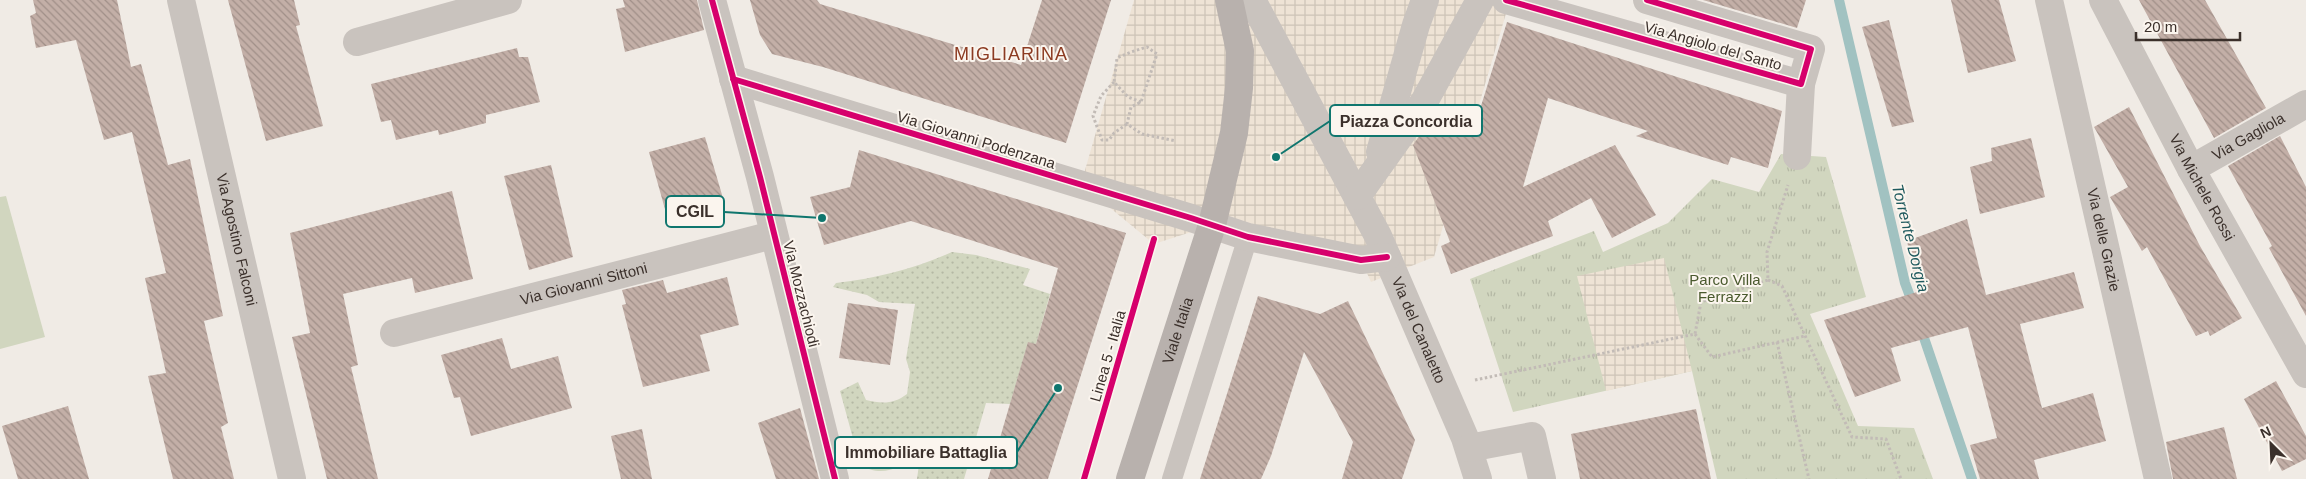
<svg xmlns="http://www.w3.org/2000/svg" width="2306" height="479" viewBox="0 0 2306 479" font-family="Arial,sans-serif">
	<defs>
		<pattern id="grass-dots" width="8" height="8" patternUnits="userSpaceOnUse" patternTransform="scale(1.25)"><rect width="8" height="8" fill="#d1d6bf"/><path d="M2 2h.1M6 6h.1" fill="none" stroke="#b4b8a4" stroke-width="1.8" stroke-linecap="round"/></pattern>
		<pattern id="park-tufts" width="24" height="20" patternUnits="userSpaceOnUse" patternTransform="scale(1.25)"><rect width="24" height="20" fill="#d1d6bf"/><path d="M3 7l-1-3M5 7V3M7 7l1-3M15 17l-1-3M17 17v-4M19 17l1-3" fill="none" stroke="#b4b8a4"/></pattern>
		<pattern id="plaza-grid" width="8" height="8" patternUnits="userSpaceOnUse" patternTransform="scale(1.25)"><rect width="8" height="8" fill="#eee3d5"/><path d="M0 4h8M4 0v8" fill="none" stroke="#cdc3b7"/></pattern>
		<pattern id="building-back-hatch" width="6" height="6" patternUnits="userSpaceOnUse" patternTransform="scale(1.25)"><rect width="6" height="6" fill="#c3afa7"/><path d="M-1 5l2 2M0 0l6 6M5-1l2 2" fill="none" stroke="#a08f88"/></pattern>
	</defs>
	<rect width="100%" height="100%" fill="#f0ebe5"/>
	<path fill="url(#grass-dots)" d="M 952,252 L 976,255 L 1030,269 L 1023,285 L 1050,294 L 1036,344 L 1028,343 L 1010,404 L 986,403 L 964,479 L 917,479 L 920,457 C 899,467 881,479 860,464 L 840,391 L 858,382 L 866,400 C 882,404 894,404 907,394 L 910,372 L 906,359 L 915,304 L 879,302 L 867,295 L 833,287 L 836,283 C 878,278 914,269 952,252 Z"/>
	<path fill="url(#park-tufts)" d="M 1781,154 L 1826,157 L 1866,297 L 1810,314 L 1858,426 L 1914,428 L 1933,479 L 1717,479 L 1692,371 L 1513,412 L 1470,279 L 1594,231 L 1603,252 L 1668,223 L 1712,179 L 1759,192 Z"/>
	<path fill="#d1d6bf" d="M 6,196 L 45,337 L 0,349 L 0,197 Z"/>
	<path fill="url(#plaza-grid)" d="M 1134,0 L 1510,0 L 1434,257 L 1371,282 L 1361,260 L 1213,225 L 1154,244 L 1081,184 Z
		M 1664,258 L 1692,371 L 1606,391 L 1577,276 Z"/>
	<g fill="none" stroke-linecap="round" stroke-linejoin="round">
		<path stroke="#a1c2c1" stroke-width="10" d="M 1839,0 L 1905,283 L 1914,307
			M 1920,326 L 1972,479"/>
	</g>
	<path fill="url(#building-back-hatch)" d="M 33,0 L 117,0 L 131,67 L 141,64 L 168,165 L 190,159 L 223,316 L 204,321 L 228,423 L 221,427 L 234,479 L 173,479 L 148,376 L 166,373 L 145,278 L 166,273 L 132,132 L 104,140 L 76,40 L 36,48 L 30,16 L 36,13 Z
		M 228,0 L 294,0 L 300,25 L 296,26 L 323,126 L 266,141 Z
		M 623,0 L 697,0 L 704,30 L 625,52 L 616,9 L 625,7 Z
		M 750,0 L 817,0 L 820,4 L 1021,65 L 1042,0 L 1111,0 L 1066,143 L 823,67 L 772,54 L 760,35 Z
		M 1703,0 L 1806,0 L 1797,28 Z
		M 1951,0 L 1999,0 L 2016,61 L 1968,73 Z
		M 2139,0 L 2205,0 L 2266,108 L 2214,138 Z
		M 1889,20 L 1914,122 L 1892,127 L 1862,27 Z
		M 1507,22 L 1782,111 L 1768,168 L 1731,157 L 1728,165 L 1636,136 L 1648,131 L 1548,98 L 1523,187 L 1615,145 L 1656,215 L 1612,238 L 1591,198 L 1548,221 L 1553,236 L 1451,274 L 1441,246 L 1450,242 L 1413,145 L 1424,129 L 1481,106 Z
		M 517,48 L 519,57 L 528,57 L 540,102 L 486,115 L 486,123 L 439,135 L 438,130 L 396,140 L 391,120 L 381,122 L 371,84 Z
		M 2129,107 L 2200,246 L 2242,318 L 2210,336 L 2208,331 L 2196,336 L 2147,247 L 2142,251 L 2110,197 L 2128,187 L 2094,127 Z
		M 2280,136 L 2306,187 L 2306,316 L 2269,248 L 2272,246 L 2228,166 Z
		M 705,137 L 725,205 L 668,220 L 649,152 Z
		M 2031,138 L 2045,197 L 1980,214 L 1970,167 L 1992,161 L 1991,148 Z
		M 859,150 L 1126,233 L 1048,479 L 988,479 L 1028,342 L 1036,344 L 1058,268 L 911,221 L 824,245 L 810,197 L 850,187 Z
		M 551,165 L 573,257 L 529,270 L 504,176 Z
		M 452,191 L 473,279 L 415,293 L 412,278 L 343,294 L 358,365 L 351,367 L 378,479 L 327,479 L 292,337 L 310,333 L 290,233 Z
		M 1967,219 L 1986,295 L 2074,272 L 2084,308 L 2020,324 L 2042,408 L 2093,393 L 2106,441 L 2034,460 L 2039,479 L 1980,479 L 1970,445 L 1997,438 L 1968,327 L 1891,348 L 1901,381 L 1855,397 L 1824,320 L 1917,292 L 1907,241 Z
		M 727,277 L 739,325 L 700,335 L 710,371 L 643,387 L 622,305 L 626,304 L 622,290 L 663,280 L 667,293 Z
		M 1258,296 L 1320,314 L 1348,301 L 1415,440 L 1402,479 L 1342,479 L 1353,442 L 1304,352 L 1271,456 L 1261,479 L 1200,479 Z
		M 848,303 L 898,310 L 890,365 L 839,358 Z
		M 502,338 L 511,369 L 558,356 L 572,408 L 471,436 L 460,397 L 454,398 L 441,355 Z
		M 2276,381 L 2306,436 L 2306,459 L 2282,471 L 2244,399 Z
		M 68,406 L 89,479 L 18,479 L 2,426 Z
		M 800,408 L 819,479 L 776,479 L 758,423 Z
		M 1696,409 L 1711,479 L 1580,479 L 1571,434 Z
		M 2224,427 L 2237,479 L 2173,479 L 2166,442 Z
		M 642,429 L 652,479 L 621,479 L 611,436 Z"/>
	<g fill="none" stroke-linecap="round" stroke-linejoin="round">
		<path stroke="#c2bbb6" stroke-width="3" stroke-dasharray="2.5 2.5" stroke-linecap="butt" d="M 1114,82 L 1101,96 L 1093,116 L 1102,140 L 1109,140 L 1114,133 L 1127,124
			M 1141,102 L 1128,97 L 1114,82 L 1117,58 L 1131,52 L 1147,47 L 1157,54 L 1141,102 L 1131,107 L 1127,124 L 1142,134 L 1176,141
			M 1768,280 L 1782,286 L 1852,437 L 1886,439 L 1901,479
			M 1695,334 L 1712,357 L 1805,336
			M 1777,342 L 1809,479
			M 1475,380 L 1695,334 L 1701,302 L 1768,280 L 1767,252 L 1788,185"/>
		<path stroke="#c9c3be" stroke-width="20" d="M 1172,479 L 1248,237"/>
		<g stroke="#c9c3be" stroke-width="28">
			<path id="s1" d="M 181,0 L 292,479"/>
			<path d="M 712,0 L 760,177 L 835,479"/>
			<path id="s2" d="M 1252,0 L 1378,236 L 1465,438 L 1478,479"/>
			<path d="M 1506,0 L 1801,84 L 1811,49 L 1647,0"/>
			<path id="s3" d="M 2049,0 L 2158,479"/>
			<path id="s4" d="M 2103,0 L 2191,169 L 2306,374"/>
			<path d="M 357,42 L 508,0"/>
			<path d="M 733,79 L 1191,218 L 1248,237 L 1361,260 L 1387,257"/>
			<path d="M 1380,152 L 1416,25 L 1425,0"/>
			<path d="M 1797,156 L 1801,84"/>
			<path id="s5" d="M 2191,169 L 2306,104"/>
			<path d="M 1357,196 L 1424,102 L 1480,0"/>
			<path id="s6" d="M 394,333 L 773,235"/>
			<path d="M 1469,448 L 1532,436 L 1542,479"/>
		</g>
		<path stroke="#b8b1ad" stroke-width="28" id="s7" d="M 1130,479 L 1212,225 L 1234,133 L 1239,88 L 1240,51 L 1229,0"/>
		<g stroke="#fbf5ee" stroke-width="9">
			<path id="cycleway" d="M 712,0 L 760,177 L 835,479
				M 1506,0 L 1801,84 L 1811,49 L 1647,0
				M 733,79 L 1191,218 L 1248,237 L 1361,260 L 1387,257
				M 1084,479 L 1154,239"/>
		</g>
		<use href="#cycleway" stroke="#d6006c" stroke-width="6"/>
	</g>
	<g text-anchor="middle" stroke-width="4" stroke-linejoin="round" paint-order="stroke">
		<g font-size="15" fill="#3b302b" stroke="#fbf5ee">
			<text transform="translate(1713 46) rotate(16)" y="5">Via Angiolo del Santo</text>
			<text dy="5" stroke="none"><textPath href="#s5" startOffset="66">Via Gagliola</textPath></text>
			<text transform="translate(976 140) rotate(17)" y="5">Via Giovanni Podenzana</text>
			<text dy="5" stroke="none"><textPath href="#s4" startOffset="212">Via Michele Rossi</textPath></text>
			<text dy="5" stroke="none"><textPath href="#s1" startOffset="246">Via Agostino Falconi</textPath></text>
			<text dy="5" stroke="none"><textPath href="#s3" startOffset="246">Via delle Grazie</textPath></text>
			<text dy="5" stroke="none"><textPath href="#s6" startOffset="196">Via Giovanni Sittoni</textPath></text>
			<text transform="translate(801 294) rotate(76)" y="5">Via Mozzachiodi</text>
			<text dy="5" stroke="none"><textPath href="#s2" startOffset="370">Via del Canaletto</textPath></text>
			<text dy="5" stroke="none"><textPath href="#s7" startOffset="156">Viale Italia</textPath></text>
			<text transform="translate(1108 356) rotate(-74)" y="5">Linea 5 - Italia</text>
		</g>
		<g font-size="15" fill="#4a5a2e" stroke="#fbf5ee">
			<text x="1725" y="285">Parco Villa<tspan x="1725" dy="17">Ferrazzi</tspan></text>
		</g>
		<g font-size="16" font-style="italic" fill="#1f5a5e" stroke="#fbf5ee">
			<text transform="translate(1911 238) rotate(76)" y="6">Torrente Dorgia</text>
		</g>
		<g font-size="18" letter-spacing="1" fill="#8c3b22" stroke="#fbf5ee">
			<text x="1011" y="60">MIGLIARINA</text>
		</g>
	</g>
	<path fill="none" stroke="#0f766e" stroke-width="2" d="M1276 157L1330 121M822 218L724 212M1058 388L1017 452"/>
	<g fill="#0f766e" stroke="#fbf5ee" stroke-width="2">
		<circle cx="1276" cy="157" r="5"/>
		<circle cx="822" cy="218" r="5"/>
		<circle cx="1058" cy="388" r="5"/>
	</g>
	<g fill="#fbf5ee" stroke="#0f766e" stroke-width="2">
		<rect x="1330" y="105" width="152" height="31" rx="5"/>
		<rect x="666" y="196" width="58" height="31" rx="5"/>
		<rect x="835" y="437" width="182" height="31" rx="5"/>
	</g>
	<g font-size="16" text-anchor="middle" font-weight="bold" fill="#3b302b">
		<text x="1406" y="127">Piazza Concordia</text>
		<text x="695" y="217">CGIL</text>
		<text x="926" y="458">Immobiliare Battaglia</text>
	</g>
	<g transform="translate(2271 444) rotate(336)" stroke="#fbf5ee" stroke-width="4" paint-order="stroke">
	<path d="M0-4L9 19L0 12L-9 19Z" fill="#3b302b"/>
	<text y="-8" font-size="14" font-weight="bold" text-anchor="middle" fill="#3b302b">N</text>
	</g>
	<path d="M2136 32v8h104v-8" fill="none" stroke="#3b302b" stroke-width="2.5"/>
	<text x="2144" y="32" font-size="15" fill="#3b302b" stroke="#fbf5ee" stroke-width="4" paint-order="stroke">20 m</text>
</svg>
